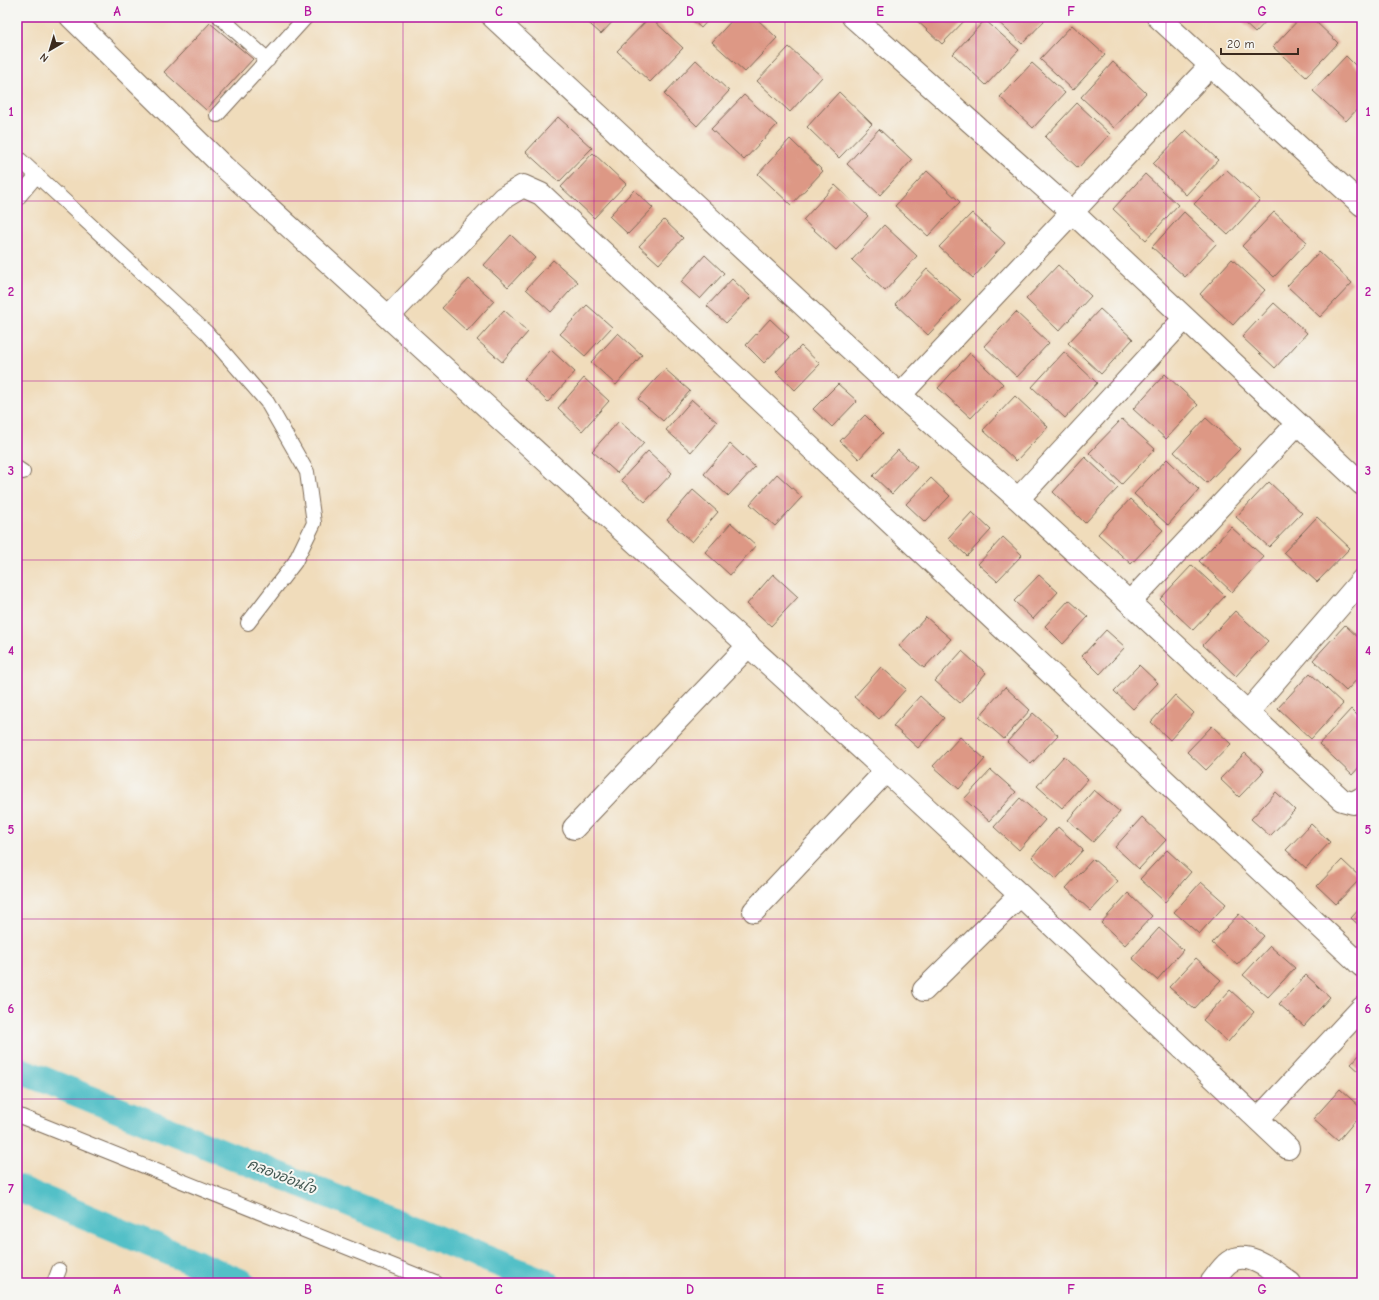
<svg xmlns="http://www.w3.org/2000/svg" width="1379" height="1300" viewBox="0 0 1379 1300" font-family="'Comic Neue','Playpen Sans Thai',sans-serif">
	<rect width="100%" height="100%" fill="#f6f6f2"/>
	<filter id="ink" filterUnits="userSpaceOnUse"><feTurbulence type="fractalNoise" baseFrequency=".025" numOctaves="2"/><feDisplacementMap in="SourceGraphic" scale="8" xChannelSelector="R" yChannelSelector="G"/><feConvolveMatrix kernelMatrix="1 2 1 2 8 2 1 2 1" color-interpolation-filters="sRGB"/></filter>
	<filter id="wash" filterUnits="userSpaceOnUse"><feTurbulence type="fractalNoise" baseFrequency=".012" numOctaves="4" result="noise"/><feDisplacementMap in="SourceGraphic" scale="16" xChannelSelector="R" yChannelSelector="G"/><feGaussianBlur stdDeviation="0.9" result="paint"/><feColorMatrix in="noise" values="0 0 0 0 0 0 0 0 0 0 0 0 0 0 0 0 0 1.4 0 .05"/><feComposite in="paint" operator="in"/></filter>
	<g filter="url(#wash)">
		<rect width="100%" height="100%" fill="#f0dcbb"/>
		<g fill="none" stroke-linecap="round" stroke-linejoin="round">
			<path stroke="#52c0c7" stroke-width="27" d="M 17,1069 L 547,1283
				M 17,1188 L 243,1283"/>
		</g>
		<g id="blocks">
			<path fill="#dd9885" d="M 582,17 L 617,17 L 601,34 Z
				M 650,17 L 683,48 L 650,82 L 617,51 Z
				M 689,17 L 711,17 L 701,28 Z
				M 735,17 L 755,17 L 777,38 L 745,72 L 712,42 Z
				M 913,17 L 968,17 L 942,44 Z
				M 993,17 L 1048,17 L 1022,44 Z
				M 1238,17 L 1270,17 L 1255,33 Z
				M 1301,17 L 1311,17 L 1338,43 L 1306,77 L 1273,47 Z
				M 985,20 L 1019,50 L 986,85 L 953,54 Z
				M 210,23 L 253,59 L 206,110 L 164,72 Z
				M 1072,25 L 1105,55 L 1073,90 L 1040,59 Z
				M 789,47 L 822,77 L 790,112 L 757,81 Z
				M 1346,56 L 1362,72 L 1362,104 L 1346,121 L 1313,91 Z
				M 696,60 L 729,91 L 697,126 L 664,94 Z
				M 1113,62 L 1146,93 L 1114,128 L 1081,97 Z
				M 1032,63 L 1065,93 L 1033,128 L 1000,97 Z
				M 839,92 L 872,124 L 839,158 L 807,127 Z
				M 744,95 L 777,125 L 744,160 L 711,129 Z
				M 1077,103 L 1110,134 L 1078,168 L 1045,137 Z
				M 558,117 L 592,148 L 559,182 L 526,152 Z
				M 879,129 L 912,160 L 880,195 L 847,164 Z
				M 1186,130 L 1218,160 L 1186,195 L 1153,164 Z
				M 790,139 L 823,171 L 791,205 L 758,174 Z
				M 593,153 L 626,184 L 594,218 L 561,187 Z
				M 1227,170 L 1260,200 L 1228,235 L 1194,204 Z
				M 927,171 L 960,202 L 928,236 L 895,206 Z
				M 1145,174 L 1178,205 L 1146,240 L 1113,209 Z
				M 835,185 L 868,216 L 836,250 L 803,220 Z
				M 634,190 L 653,208 L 628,234 L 609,216 Z
				M 1184,212 L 1217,243 L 1185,277 L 1152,247 Z
				M 1274,212 L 1307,242 L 1274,277 L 1242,246 Z
				M 972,213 L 1005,243 L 973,278 L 939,247 Z
				M 664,220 L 683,238 L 659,264 L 639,246 Z
				M 884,225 L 917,256 L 885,291 L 852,260 Z
				M 511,235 L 535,258 L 508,287 L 484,265 Z
				M 1319,252 L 1352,283 L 1320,317 L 1287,286 Z
				M 705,255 L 724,273 L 700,299 L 681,282 Z
				M 1232,259 L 1265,290 L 1233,325 L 1200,294 Z
				M 553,260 L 578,282 L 551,312 L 526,289 Z
				M 1058,265 L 1091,296 L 1059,331 L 1026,299 Z
				M 927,269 L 961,300 L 928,335 L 895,304 Z
				M 469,279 L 494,301 L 467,331 L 442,308 Z
				M 732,279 L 751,297 L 726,323 L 707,306 Z
				M 1274,303 L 1307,333 L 1275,368 L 1242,337 Z
				M 587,305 L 612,327 L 585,356 L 560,334 Z
				M 1100,309 L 1133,339 L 1101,374 L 1068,343 Z
				M 504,310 L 528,332 L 502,362 L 477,340 Z
				M 1016,312 L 1049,343 L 1017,377 L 984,346 Z
				M 770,319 L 789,337 L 764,363 L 746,345 Z
				M 618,333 L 642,355 L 616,385 L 591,362 Z
				M 801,346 L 820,364 L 795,390 L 776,372 Z
				M 551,350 L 575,372 L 548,402 L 524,379 Z
				M 1064,352 L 1097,383 L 1065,418 L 1032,387 Z
				M 970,353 L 1003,384 L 971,418 L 938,388 Z
				M 665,369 L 690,391 L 663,421 L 638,399 Z
				M 1165,374 L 1198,405 L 1166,439 L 1133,409 Z
				M 584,378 L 609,401 L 582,431 L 558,408 Z
				M 838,384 L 857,401 L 832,427 L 813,409 Z
				M 1015,396 L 1048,427 L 1016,461 L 983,430 Z
				M 692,400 L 717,422 L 691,452 L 666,430 Z
				M 865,415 L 883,433 L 859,459 L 840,441 Z
				M 1206,418 L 1240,449 L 1207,483 L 1174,452 Z
				M 1122,419 L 1155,449 L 1122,484 L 1089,453 Z
				M 619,421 L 644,443 L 617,473 L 592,451 Z
				M 730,444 L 755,467 L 728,496 L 704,474 Z
				M 898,450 L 917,467 L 892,494 L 873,476 Z
				M 648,451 L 672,473 L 645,502 L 621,480 Z
				M 1085,457 L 1118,488 L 1085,523 L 1053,492 Z
				M 1167,459 L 1199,490 L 1168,525 L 1134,494 Z
				M 777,474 L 802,497 L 775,526 L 750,504 Z
				M 931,478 L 950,496 L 925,522 L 906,504 Z
				M 1269,482 L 1302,513 L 1269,547 L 1236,517 Z
				M 693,490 L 718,512 L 692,542 L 667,520 Z
				M 1130,499 L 1163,530 L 1131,564 L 1098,534 Z
				M 972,512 L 991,530 L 967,556 L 948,538 Z
				M 1317,517 L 1350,548 L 1317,582 L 1284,552 Z
				M 731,523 L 756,545 L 730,575 L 705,552 Z
				M 1231,527 L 1264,557 L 1232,592 L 1199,561 Z
				M 1003,537 L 1022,555 L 997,581 L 978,564 Z
				M 1192,565 L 1225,596 L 1193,630 L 1160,599 Z
				M 773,574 L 798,597 L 771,626 L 747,604 Z
				M 1039,575 L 1058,592 L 1033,619 L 1014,601 Z
				M 1069,600 L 1088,617 L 1063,644 L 1045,626 Z
				M 1235,611 L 1268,641 L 1236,676 L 1203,645 Z
				M 926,617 L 951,639 L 924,668 L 899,646 Z
				M 1345,625 L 1362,641 L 1362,674 L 1346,691 L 1313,660 Z
				M 1106,630 L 1125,647 L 1100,674 L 1082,656 Z
				M 962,651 L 986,673 L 960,703 L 935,681 Z
				M 1139,665 L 1158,683 L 1133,709 L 1114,691 Z
				M 881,667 L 906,689 L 879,719 L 854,697 Z
				M 1310,673 L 1343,704 L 1311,739 L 1278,708 Z
				M 1005,687 L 1030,710 L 1004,739 L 979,717 Z
				M 1175,695 L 1194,713 L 1170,740 L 1151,722 Z
				M 920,696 L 944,718 L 918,748 L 893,726 Z
				M 1351,709 L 1362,720 L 1362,764 L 1352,775 L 1319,744 Z
				M 1033,713 L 1058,735 L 1031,764 L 1007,742 Z
				M 1212,726 L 1231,744 L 1206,770 L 1187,752 Z
				M 960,737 L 985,759 L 959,789 L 933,766 Z
				M 1245,753 L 1264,771 L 1239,797 L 1220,779 Z
				M 1064,756 L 1088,779 L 1062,808 L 1037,786 Z
				M 991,770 L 1016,792 L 989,821 L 964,799 Z
				M 1094,790 L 1120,812 L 1093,842 L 1068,820 Z
				M 1276,792 L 1295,810 L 1270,836 L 1251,819 Z
				M 1020,798 L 1045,820 L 1019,850 L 994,827 Z
				M 1142,817 L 1166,840 L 1139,869 L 1115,847 Z
				M 1311,824 L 1330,842 L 1306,868 L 1286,850 Z
				M 1058,827 L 1083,850 L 1056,879 L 1032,857 Z
				M 1167,850 L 1191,872 L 1165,902 L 1140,879 Z
				M 1093,859 L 1118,881 L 1091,911 L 1066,888 Z
				M 1342,860 L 1361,878 L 1336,904 L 1317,886 Z
				M 1201,882 L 1226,904 L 1199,934 L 1174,912 Z
				M 1128,893 L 1152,916 L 1125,945 L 1101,923 Z
				M 1362,906 L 1362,928 L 1351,918 Z
				M 1239,914 L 1264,936 L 1237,965 L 1212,943 Z
				M 1159,928 L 1183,950 L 1157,980 L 1132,958 Z
				M 1270,946 L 1295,968 L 1268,997 L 1243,975 Z
				M 1196,958 L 1221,980 L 1194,1009 L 1169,987 Z
				M 1306,975 L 1330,997 L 1304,1026 L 1279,1004 Z
				M 1230,990 L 1254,1012 L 1228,1042 L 1203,1020 Z
				M 1362,1052 L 1362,1074 L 1351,1064 Z
				M 1340,1089 L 1362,1109 L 1362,1113 L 1338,1141 L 1313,1119 Z"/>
		</g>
	</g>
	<g filter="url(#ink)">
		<use href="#blocks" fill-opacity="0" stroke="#7a6855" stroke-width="1"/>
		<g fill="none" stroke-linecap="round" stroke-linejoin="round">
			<g stroke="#7a6855" stroke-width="16">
				<path id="lane" d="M 220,17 L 268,60
					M 217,115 L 306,17
					M 17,157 L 207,333 L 267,402 L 307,472 L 314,523 L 295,562 L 248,623
					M 17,199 L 37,175
					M 17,468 L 23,472
					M 17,1115 L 436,1283
					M 54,1283 L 59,1270"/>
			</g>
			<g stroke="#7a6855" stroke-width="24">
				<path id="street" d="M 71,17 L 224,167 L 886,771 L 1020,895 L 1288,1148
					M 493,17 L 900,395 L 1018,499 L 1342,800 L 1353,803 L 1362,798
					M 853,17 L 1072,212 L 1362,484
					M 1158,17 L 1362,205
					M 389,316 L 503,198 L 523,186 L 541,194 L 1362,966
					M 900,395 L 1211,65
					M 1018,499 L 1185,318
					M 1130,602 L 1297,424
					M 1248,712 L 1362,580
					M 574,828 L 749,645
					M 754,911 L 886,771
					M 924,990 L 1020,895
					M 1258,1119 L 1362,1008
					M 1211,1283 C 1216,1277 1222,1267 1229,1262 C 1248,1248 1274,1272 1290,1283"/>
			</g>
			<use href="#lane" stroke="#fff" stroke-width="14"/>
			<use href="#street" stroke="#fff" stroke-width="22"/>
		</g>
	</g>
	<path fill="none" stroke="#b5179e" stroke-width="1" stroke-opacity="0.55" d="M 213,17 L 213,1283M 403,17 L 403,1283M 594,17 L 594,1283M 785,17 L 785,1283M 976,17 L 976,1283M 1166,17 L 1166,1283M 17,201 L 1362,201M 17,381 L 1362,381M 17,560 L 1362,560M 17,740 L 1362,740M 17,919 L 1362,919M 17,1099 L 1362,1099"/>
	<g text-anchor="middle" stroke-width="4" stroke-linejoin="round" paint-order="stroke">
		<g font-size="14" font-style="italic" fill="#425751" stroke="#f6f6f2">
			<text transform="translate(282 1176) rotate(22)" y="5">คลองอ่อนใจ</text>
		</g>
	</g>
	<rect width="1379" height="1300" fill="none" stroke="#f6f6f2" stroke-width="44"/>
	<g transform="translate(50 50) rotate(218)" stroke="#f6f6f2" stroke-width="3" paint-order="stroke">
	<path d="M0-3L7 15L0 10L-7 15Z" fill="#3b2a1e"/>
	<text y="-6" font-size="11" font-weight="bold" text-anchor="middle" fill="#3b2a1e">N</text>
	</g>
	<path d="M1221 48v6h77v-6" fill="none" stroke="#3b2a1e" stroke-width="2"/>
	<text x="1227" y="48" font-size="12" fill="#3b2a1e" stroke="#f6f6f2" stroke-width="3" paint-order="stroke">20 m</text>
	<rect x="22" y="22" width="1335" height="1256" fill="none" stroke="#b5179e" stroke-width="1.5"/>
	<g font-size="13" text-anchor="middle" font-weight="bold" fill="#b5179e">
		<text x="117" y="16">A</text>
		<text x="308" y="16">B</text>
		<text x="499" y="16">C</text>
		<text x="690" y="16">D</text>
		<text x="880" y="16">E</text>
		<text x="1071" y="16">F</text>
		<text x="1262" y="16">G</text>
		<text x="11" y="116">1</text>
		<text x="1368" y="116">1</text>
		<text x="11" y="296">2</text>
		<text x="1368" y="296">2</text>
		<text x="11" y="475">3</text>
		<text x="1368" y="475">3</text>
		<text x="11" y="655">4</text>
		<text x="1368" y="655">4</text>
		<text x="11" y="834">5</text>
		<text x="1368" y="834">5</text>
		<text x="11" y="1013">6</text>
		<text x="1368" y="1013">6</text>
		<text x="11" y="1193">7</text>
		<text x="1368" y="1193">7</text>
		<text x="117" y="1294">A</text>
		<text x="308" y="1294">B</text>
		<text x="499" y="1294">C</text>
		<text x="690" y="1294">D</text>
		<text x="880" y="1294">E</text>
		<text x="1071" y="1294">F</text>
		<text x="1262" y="1294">G</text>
	</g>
</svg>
